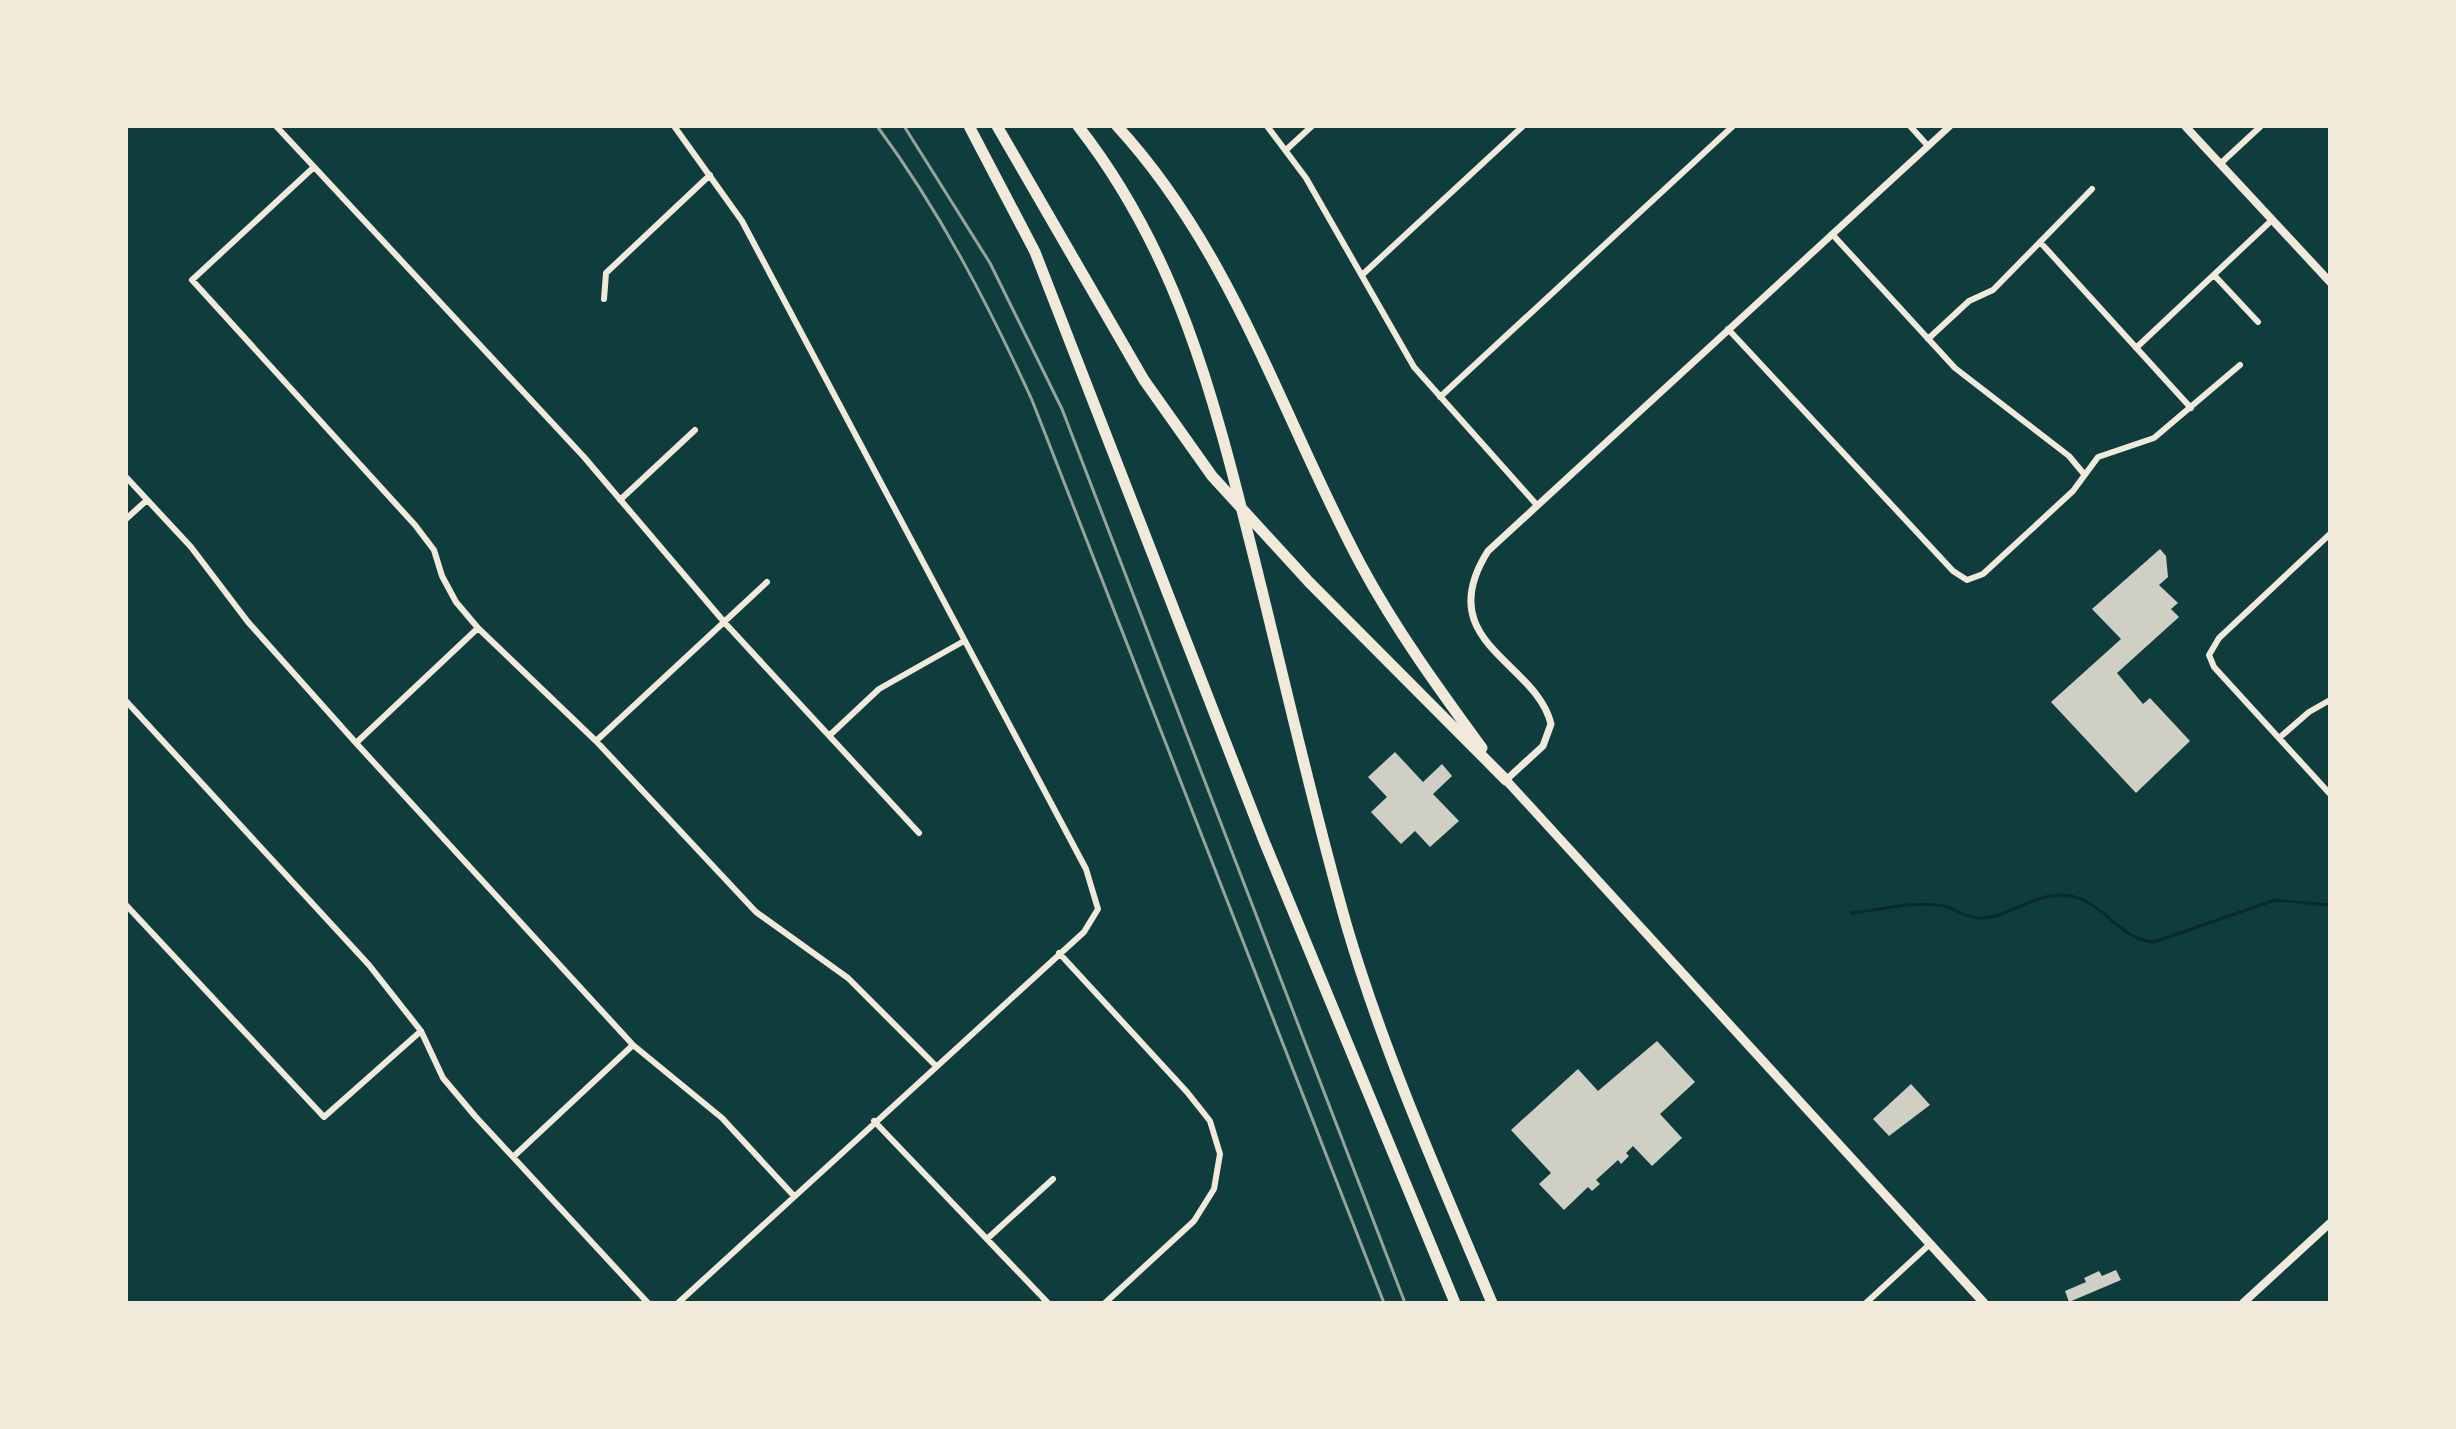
<svg xmlns="http://www.w3.org/2000/svg" width="2456" height="1429" viewBox="0 0 2456 1429" font-family="'Sofia Sans Condensed',sans-serif">
	<rect width="100%" height="100%" fill="#0f3d3e"/>
	<g fill="none" stroke-linecap="round" stroke-linejoin="round">
		<path stroke="#0a2a2b" stroke-width="3" d="M 1851,913 C 1880,910 1916,900 1944,906 C 1956,909 1966,918 1979,918 C 2011,919 2038,887 2075,897 C 2106,906 2121,940 2154,942 L 2275,900 L 2330,905"/>
	</g>
	<path fill="#cfcfc3" d="M 2160,549 L 2166,556 L 2168,577 L 2159,585 L 2178,603 L 2171,609 L 2179,617 L 2117,673 L 2143,704 L 2150,698 L 2190,741 L 2136,793 L 2051,702 L 2121,639 L 2092,609 Z
		M 1395,752 L 1423,782 L 1442,764 L 1452,776 L 1433,794 L 1459,821 L 1430,847 L 1415,831 L 1401,844 L 1371,812 L 1387,797 L 1368,777 Z
		M 1657,1041 L 1695,1082 L 1660,1114 L 1682,1138 L 1652,1166 L 1633,1146 L 1626,1153 L 1629,1156 L 1621,1164 L 1618,1160 L 1596,1180 L 1600,1184 L 1592,1191 L 1588,1187 L 1564,1210 L 1539,1184 L 1551,1173 L 1511,1130 L 1578,1069 L 1598,1091 Z
		M 1911,1084 L 1930,1105 L 1889,1136 L 1873,1119 Z
		M 2116,1270 L 2121,1280 L 2069,1302 L 2065,1291 L 2086,1282 L 2084,1278 L 2099,1271 L 2102,1276 Z"/>
	<g fill="none" stroke-linecap="round" stroke-linejoin="round">
		<path stroke="#f1e9da" stroke-width="6" d="M 276,126 L 584,457 L 725,623 L 919,833
			M 674,126 L 742,221 L 1086,869 L 1098,909 L 1084,932 L 678,1303
			M 1267,126 L 1306,178 L 1414,367 L 1536,504
			M 1910,126 L 1928,146
			M 1287,149 L 1312,126
			M 2220,164 L 2261,126
			M 314,167 L 192,280 L 415,525 L 434,550 L 442,576 L 456,602 L 478,628 L 596,741 L 756,912 L 848,978 L 935,1065
			M 1832,234 L 1955,368 L 2069,456 L 2084,474
			M 2040,242 L 2191,408
			M 1362,275 L 1523,126
			M 2214,275 L 2258,322
			M 604,299 L 606,273 L 710,175
			M 1728,329 L 1953,571 L 1967,580 L 1983,574 L 2073,491 L 2098,457 L 2154,438 L 2240,365
			M 1928,339 L 1969,301 L 1993,290 L 2092,189
			M 2136,348 L 2272,220
			M 1440,397 L 1733,126
			M 126,477 L 191,547 L 248,622 L 356,743 L 633,1045 L 722,1118 L 794,1196
			M 620,500 L 695,430
			M 126,519 L 147,500
			M 2330,534 L 2219,638 L 2209,655 L 2214,667 L 2330,794
			M 126,701 L 369,965 L 421,1031 L 443,1078 L 475,1116 L 648,1303
			M 830,735 L 879,689 L 964,641
			M 2279,738 L 2309,712 L 2330,700
			M 596,741 L 767,582
			M 356,743 L 478,628
			M 126,905 L 324,1117 L 421,1031
			M 1059,953 L 1187,1092 L 1210,1121 L 1220,1154 L 1214,1189 L 1194,1221 L 1105,1303
			M 874,1121 L 1048,1303
			M 513,1157 L 633,1045
			M 987,1239 L 1053,1179
			M 1866,1303 L 1930,1244"/>
		<path stroke="#f1e9da" stroke-width="7" d="M 1506,780 L 1543,746 L 1551,724 C 1536,661 1430,643 1488,551 L 1950,126"/>
		<path stroke="#f1e9da" stroke-width="8" d="M 2185,126 L 2330,282
			M 2243,1303 L 2330,1223"/>
		<path stroke="#f1e9da" stroke-width="9" d="M 1506,780 L 1984,1303"/>
		<path stroke="#f1e9da" stroke-width="11" d="M 969,126 L 1035,252 L 1264,841 L 1455,1303
			M 997,126 L 1144,380 L 1212,476 L 1309,582 L 1506,780
			M 1078,126 C 1179,255 1214,399 1253,554 C 1284,678 1312,804 1347,927 C 1385,1056 1440,1179 1492,1303
			M 1117,126 C 1233,252 1282,417 1361,565 C 1396,630 1439,689 1482,748"/>
		<path stroke="#97a49c" stroke-width="3" d="M 877,126 C 940,211 988,304 1032,400 L 1384,1303
			M 904,126 L 990,263 L 1062,409 L 1405,1303"/>
	</g>
	<rect width="2456" height="1429" fill="none" stroke="#f1e9da" stroke-width="256"/>
</svg>
